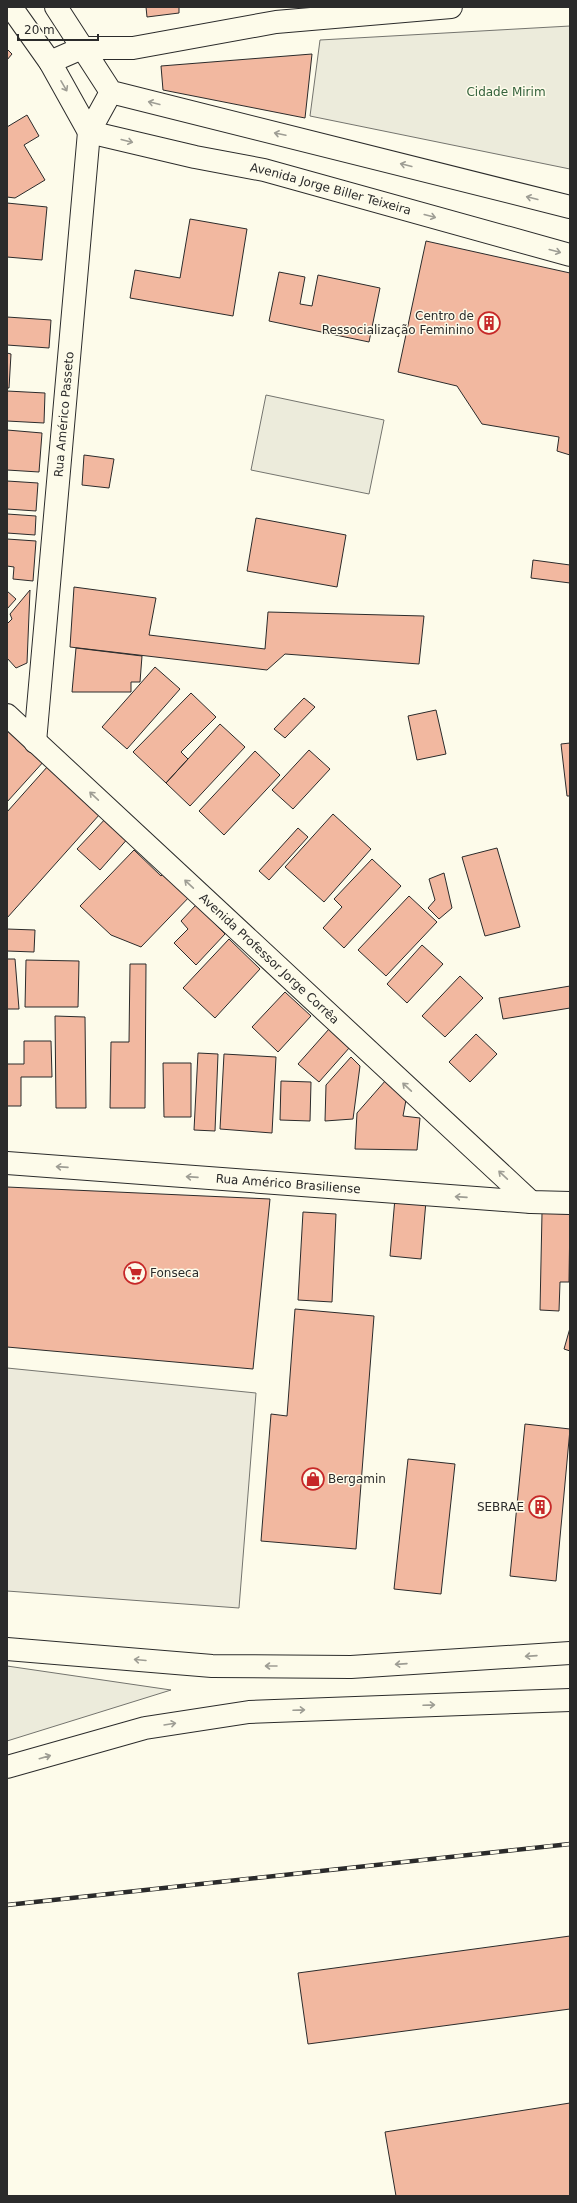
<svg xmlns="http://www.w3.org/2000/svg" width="577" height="2203" viewBox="0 0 577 2203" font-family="'DejaVu Sans',sans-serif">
	<rect width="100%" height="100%" fill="#fdfbea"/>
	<path fill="#ecebdb" stroke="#74746e" d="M 570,26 L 570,169 L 310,116 L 320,40 Z
		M 266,395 L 384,420 L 369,494 L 251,470 Z
		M 7,1666 L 171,1690 L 7,1741 Z"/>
	<path fill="#eceadb" stroke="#74746e" d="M 7,1368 L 256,1393 L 239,1608 L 7,1591 Z"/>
	<path fill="#f2b8a0" stroke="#2b2b2b" d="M 146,7 L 179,7 L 179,13 L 147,17 Z
		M 7,49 L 12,54 L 7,60 Z
		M 312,54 L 305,118 L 163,90 L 161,66 Z
		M 27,115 L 39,136 L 24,145 L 45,180 L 15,198 L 7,197 L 7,127 Z
		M 7,203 L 47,207 L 42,260 L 7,257 Z
		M 190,219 L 247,229 L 233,316 L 130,298 L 135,270 L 180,278 Z
		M 426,241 L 570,273 L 570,455 L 557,451 L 559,437 L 482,424 L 457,386 L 398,372 Z
		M 279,272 L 305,277 L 300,304 L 312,306 L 318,275 L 380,288 L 369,342 L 269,321 Z
		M 7,317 L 51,320 L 49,348 L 7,345 Z
		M 7,353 L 11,354 L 9,388 L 7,388 Z
		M 7,391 L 45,393 L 44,423 L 7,421 Z
		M 7,430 L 42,433 L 39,472 L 7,470 Z
		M 84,455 L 114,459 L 109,488 L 82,485 Z
		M 7,481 L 38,483 L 36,511 L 7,509 Z
		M 7,514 L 36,516 L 35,535 L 7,533 Z
		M 256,518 L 346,535 L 337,587 L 247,571 Z
		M 7,539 L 36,541 L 33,581 L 13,579 L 14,567 L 7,566 Z
		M 533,560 L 570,565 L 570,583 L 531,578 Z
		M 74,587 L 156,598 L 149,635 L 265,649 L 268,612 L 424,616 L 419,664 L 285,654 L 267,670 L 70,647 Z
		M 30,590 L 27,663 L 16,668 L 7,658 L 7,624 L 12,619 L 10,614 Z
		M 7,591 L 16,599 L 7,609 Z
		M 76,648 L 142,656 L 140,682 L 131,682 L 131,692 L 72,692 Z
		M 155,667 L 180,689 L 127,749 L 102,727 Z
		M 191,693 L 216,717 L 181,752 L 188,759 L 166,783 L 133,752 Z
		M 304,698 L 315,707 L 285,738 L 274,729 Z
		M 436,710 L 446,754 L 417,760 L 408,716 Z
		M 220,724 L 245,747 L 190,806 L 166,783 Z
		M 7,725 L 45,760 L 7,802 Z
		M 570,743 L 570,796 L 567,796 L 561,744 Z
		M 309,750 L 330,769 L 293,809 L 272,790 Z
		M 255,751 L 280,775 L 224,835 L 199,811 Z
		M 48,766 L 100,814 L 7,918 L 7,812 Z
		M 333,814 L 371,849 L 324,902 L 285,867 Z
		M 108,816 L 130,836 L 100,870 L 77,849 Z
		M 298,828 L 308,837 L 269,880 L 259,871 Z
		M 497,848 L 520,927 L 485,936 L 462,857 Z
		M 134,850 L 161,876 L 169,868 L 194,892 L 141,947 L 111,935 L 80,906 Z
		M 372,859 L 401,886 L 344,948 L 323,928 L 342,907 L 334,899 Z
		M 444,873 L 452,908 L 439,919 L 428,908 L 435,900 L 429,879 Z
		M 409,896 L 437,922 L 386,976 L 358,950 Z
		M 196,905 L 225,934 L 196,965 L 174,943 L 188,929 L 181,921 Z
		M 7,929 L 35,930 L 34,952 L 7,951 Z
		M 229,939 L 260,969 L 215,1018 L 183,988 Z
		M 422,945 L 443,964 L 407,1003 L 387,984 Z
		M 7,959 L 15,959 L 19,1009 L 7,1009 Z
		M 26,960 L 79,961 L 78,1007 L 25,1007 Z
		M 130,964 L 146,964 L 145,1108 L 110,1108 L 111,1042 L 129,1042 Z
		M 460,976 L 483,998 L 445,1037 L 422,1016 Z
		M 570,986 L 570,1008 L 503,1019 L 499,998 Z
		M 285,992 L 311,1016 L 278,1052 L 252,1027 Z
		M 55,1016 L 85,1017 L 86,1108 L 56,1108 Z
		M 329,1029 L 350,1047 L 319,1082 L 298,1064 Z
		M 476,1034 L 497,1054 L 470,1082 L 449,1062 Z
		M 24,1041 L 51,1041 L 52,1077 L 21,1077 L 21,1106 L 7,1106 L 7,1064 L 24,1064 Z
		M 198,1053 L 218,1054 L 215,1131 L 194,1130 Z
		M 224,1054 L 276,1057 L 272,1133 L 220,1129 Z
		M 351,1057 L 360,1066 L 353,1119 L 325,1121 L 326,1085 Z
		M 163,1063 L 191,1063 L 191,1117 L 164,1117 Z
		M 386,1080 L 406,1100 L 403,1116 L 420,1118 L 417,1150 L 355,1149 L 357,1113 Z
		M 281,1081 L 311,1082 L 310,1121 L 280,1120 Z
		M 7,1187 L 270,1199 L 253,1369 L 7,1347 Z
		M 395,1198 L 426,1201 L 421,1259 L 390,1256 Z
		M 303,1212 L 336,1214 L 332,1302 L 298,1300 Z
		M 542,1213 L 570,1214 L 569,1282 L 560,1282 L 559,1311 L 540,1310 Z
		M 295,1309 L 374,1316 L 356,1549 L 261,1541 L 271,1414 L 287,1416 Z
		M 570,1328 L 570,1351 L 564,1349 Z
		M 525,1424 L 570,1429 L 556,1581 L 510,1576 Z
		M 408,1459 L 455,1464 L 441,1594 L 394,1589 Z
		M 570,1936 L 570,2009 L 308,2044 L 298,1973 Z
		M 570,2103 L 570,2196 L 396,2196 L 385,2132 Z"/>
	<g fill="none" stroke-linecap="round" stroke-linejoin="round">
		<g stroke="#2b2b2b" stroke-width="24">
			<g id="minor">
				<path d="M 50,62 L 82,48 L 133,48 L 276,22 L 451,7"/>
				<path id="s1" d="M 7,715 L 531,1202"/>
				<path id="s2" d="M 35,742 L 89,132 L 111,92"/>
				<path id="s3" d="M 7,1163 L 531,1202 L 570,1203"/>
			</g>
		</g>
		<g stroke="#2b2b2b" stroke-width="24">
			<g id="tertiary">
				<path id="s4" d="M 11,7 L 50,62 L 89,132 L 195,157 L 264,170 L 570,255"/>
				<path d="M 56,7 L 111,92 L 570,207"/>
			</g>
		</g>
		<g stroke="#2b2b2b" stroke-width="24">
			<path id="primary" d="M 7,1649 L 212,1666 L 351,1667 L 570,1653
				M 7,1767 L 145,1728 L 249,1712 L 570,1700"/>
		</g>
		<use href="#minor" stroke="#fdfbea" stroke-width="22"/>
		<use href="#tertiary" stroke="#fdfbea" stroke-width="22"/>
		<use href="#primary" stroke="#fdfbea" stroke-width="22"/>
		<g stroke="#2b2b2b" stroke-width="4.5">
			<path id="rail" d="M 7,1905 L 570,1844"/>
		</g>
		<use href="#rail" stroke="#fdfbea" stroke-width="3" stroke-dasharray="9" stroke-linecap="butt"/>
	</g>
	<defs><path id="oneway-shaft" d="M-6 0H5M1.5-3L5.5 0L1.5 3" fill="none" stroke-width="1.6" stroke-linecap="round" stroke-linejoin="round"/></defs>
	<g stroke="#9e9d94">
		<use href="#oneway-shaft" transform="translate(64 86) rotate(60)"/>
		<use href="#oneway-shaft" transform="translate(154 103) rotate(-166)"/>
		<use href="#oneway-shaft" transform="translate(280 134) rotate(-168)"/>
		<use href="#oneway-shaft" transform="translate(127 141) rotate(14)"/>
		<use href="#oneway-shaft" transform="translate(406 165) rotate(-166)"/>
		<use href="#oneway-shaft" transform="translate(532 198) rotate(-166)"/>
		<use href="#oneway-shaft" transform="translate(430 216) rotate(15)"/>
		<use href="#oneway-shaft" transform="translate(555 251) rotate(15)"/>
		<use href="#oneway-shaft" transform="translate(94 796) rotate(-137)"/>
		<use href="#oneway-shaft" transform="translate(189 884) rotate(-137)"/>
		<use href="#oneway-shaft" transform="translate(407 1087) rotate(-137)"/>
		<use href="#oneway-shaft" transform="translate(62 1167) rotate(-176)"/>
		<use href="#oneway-shaft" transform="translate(503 1175) rotate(-137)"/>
		<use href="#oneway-shaft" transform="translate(192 1177) rotate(-176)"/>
		<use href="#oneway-shaft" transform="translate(461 1197) rotate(-176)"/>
		<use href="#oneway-shaft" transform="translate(531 1656) rotate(176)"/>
		<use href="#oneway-shaft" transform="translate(140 1660) rotate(-175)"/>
		<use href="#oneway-shaft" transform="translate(401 1664) rotate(176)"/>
		<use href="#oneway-shaft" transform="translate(271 1666) rotate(-180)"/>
		<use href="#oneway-shaft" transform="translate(429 1705) rotate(-2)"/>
		<use href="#oneway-shaft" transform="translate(299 1710) rotate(-2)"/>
		<use href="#oneway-shaft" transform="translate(170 1724) rotate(-9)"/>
		<use href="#oneway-shaft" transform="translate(45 1757) rotate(-16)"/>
	</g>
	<defs>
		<g id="building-ring" transform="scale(1.15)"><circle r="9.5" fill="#fdfbea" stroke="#c62828" stroke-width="1.5"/><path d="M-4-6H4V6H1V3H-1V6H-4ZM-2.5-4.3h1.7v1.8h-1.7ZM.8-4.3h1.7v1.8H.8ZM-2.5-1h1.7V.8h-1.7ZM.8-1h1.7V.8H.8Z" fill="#c62828"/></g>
		<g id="supermarket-ring" transform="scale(1.15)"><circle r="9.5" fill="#fdfbea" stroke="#c62828" stroke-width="1.5"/><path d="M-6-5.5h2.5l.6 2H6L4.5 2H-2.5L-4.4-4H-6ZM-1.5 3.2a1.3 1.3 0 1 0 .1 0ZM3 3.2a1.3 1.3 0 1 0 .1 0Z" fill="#c62828"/></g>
		<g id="shop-ring" transform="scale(1.15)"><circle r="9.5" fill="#fdfbea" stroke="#c62828" stroke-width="1.5"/><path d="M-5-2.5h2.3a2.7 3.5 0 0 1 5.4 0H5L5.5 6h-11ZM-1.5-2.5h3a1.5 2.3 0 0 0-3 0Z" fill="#c62828"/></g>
	</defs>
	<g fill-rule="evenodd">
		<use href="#building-ring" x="489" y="323"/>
		<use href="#supermarket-ring" x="135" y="1273"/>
		<use href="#shop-ring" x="313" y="1479"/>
		<use href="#building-ring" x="540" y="1507"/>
	</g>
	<g text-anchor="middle" stroke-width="3" stroke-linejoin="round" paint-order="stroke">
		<g font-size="12" fill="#34623c" stroke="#fdfbea">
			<text x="506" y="96">Cidade Mirim</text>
		</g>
		<g font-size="12" fill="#2b2b2b" stroke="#fdfbea">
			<text dy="4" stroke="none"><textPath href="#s4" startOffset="396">Avenida Jorge Biller Teixeira</textPath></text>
			<text dy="4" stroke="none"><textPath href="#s2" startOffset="329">Rua Américo Passeto</textPath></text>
			<text dy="4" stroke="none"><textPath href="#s1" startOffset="358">Avenida Professor Jorge Corrêa</textPath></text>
			<text dy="4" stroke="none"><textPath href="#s3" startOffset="282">Rua Américo Brasiliense</textPath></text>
		</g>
		<g font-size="12" fill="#2b2b2b" stroke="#fdfbea" text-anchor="end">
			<text x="474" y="320">Centro de<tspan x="474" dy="14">Ressocialização Feminino</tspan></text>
			<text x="150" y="1277" text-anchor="start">Fonseca</text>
			<text x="328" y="1483" text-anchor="start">Bergamin</text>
			<text x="524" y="1511">SEBRAE</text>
		</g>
	</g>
	<rect width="577" height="2203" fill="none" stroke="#2b2b2b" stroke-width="16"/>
	<path d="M18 34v6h80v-6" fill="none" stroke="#2b2b2b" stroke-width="2"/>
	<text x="24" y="34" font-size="12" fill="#2b2b2b" stroke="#fdfbea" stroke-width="3" paint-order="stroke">20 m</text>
</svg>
